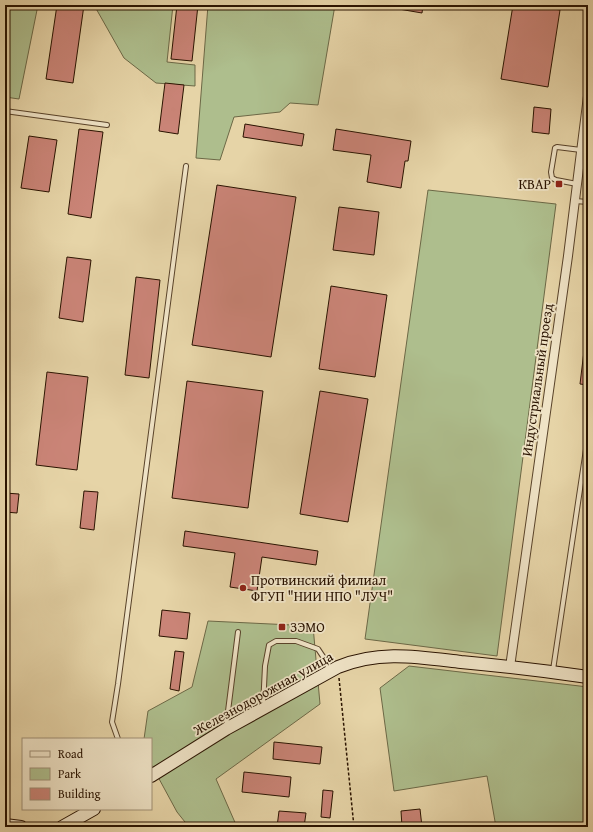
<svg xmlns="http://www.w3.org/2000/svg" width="593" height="832" viewBox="0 0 593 832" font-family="'Gentium Book Plus',serif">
	<rect width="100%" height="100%" fill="#e6d4a7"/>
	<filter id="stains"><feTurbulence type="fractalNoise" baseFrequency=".005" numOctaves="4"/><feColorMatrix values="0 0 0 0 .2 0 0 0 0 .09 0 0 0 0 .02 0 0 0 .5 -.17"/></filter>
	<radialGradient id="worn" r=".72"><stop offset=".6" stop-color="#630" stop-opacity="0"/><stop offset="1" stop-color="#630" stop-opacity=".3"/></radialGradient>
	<path fill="#aebe8d" stroke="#6c6846" d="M 5,5 L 38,5 L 19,99 L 5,97 Z
		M 94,5 L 173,5 L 167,62 L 195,65 L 195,86 L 156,83 L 124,58 Z
		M 208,5 L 335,5 L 318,105 L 290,103 L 280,112 L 234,117 L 220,160 L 196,158 Z
		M 428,190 L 556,204 L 497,656 L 365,639 Z
		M 208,621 L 313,626 L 320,704 L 216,779 L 237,827 L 189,827 L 177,812 L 151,764 L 151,739 L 144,739 L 148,711 L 192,687 Z
		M 409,666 L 588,687 L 588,827 L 496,827 L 487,776 L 394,791 L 380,688 Z"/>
	<path fill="#ca8477" stroke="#2a1300" d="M 57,5 L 84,5 L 73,83 L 46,79 Z
		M 177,5 L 198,5 L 192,61 L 171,59 Z
		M 393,5 L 423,5 L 422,13 L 393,8 Z
		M 513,5 L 529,5 L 560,10 L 548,87 L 501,79 Z
		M 165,83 L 184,85 L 178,134 L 159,131 Z
		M 534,107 L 551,109 L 549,134 L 532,132 Z
		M 245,124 L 304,134 L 302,146 L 243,137 Z
		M 79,129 L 103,132 L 91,218 L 68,214 Z
		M 336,129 L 411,141 L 408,161 L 405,161 L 401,188 L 367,182 L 371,155 L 333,150 Z
		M 29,136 L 57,140 L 49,192 L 21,188 Z
		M 217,185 L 296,197 L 271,357 L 192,345 Z
		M 339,207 L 379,212 L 374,255 L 333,250 Z
		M 67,257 L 91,260 L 83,322 L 59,318 Z
		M 136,277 L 160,280 L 149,378 L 125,375 Z
		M 331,286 L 387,295 L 375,377 L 319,369 Z
		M 584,351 L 588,351 L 588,385 L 580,384 Z
		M 47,372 L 88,377 L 77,470 L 36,465 Z
		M 187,381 L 263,391 L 248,508 L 172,498 Z
		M 320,391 L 368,399 L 348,522 L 300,514 Z
		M 84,491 L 98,492 L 94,530 L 80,528 Z
		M 5,493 L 19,494 L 17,513 L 5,512 Z
		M 185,531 L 318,551 L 316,565 L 262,557 L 257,591 L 230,587 L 235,553 L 183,546 Z
		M 162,610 L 190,613 L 187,639 L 159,636 Z
		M 175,651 L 184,652 L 179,691 L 170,689 Z
		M 274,742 L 322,747 L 320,764 L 273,759 Z
		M 244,772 L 291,777 L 289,797 L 242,792 Z
		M 323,790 L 333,791 L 330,818 L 321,817 Z
		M 420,809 L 422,827 L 402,827 L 401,811 Z
		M 279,811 L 306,813 L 304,827 L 277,827 Z"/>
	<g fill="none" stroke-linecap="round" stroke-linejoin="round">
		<g stroke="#59432a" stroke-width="6">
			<path id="lane" d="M 5,111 L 107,125
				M 577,184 L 556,180 L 552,178 L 551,172 L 555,148 L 557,147 L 581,150
				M 575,201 L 588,202
				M 553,670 L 588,436
				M 263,707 L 265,666 L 269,645 L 276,641 L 296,641 L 318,649 L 326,661 L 329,671
				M 226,727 L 238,632
				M 118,739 L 112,722 L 118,684 L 186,166"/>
		</g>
		<g stroke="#59432a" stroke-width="10">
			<path id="street" d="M 510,667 L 568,256 L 588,96"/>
		</g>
		<g stroke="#2a1300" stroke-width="14">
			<path id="secondary" d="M 151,776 L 226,729 L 338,667 C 380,650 418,657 461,662 C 504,666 546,671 588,677
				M 5,825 L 21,827
				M 62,827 L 94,809"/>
		</g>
		<path stroke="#2a1300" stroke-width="1.5" stroke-dasharray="3 2" stroke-linecap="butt" d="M 339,678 L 354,827"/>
		<use href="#lane" stroke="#efe3c6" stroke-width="4"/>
		<use href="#street" stroke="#efe3c6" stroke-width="8"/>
		<use href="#secondary" stroke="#efe3c6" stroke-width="12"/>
	</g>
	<g fill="#8f2418" stroke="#efe3c6" stroke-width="1.5">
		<rect x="555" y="180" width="8" height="8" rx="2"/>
		<circle cx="243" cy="588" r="4"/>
		<rect x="278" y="623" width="8" height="8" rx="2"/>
	</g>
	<g text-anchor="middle" stroke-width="3.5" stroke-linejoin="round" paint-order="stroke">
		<g font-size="14" fill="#2a1300" stroke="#efe3c6" text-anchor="start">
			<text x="551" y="189" text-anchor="end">КВАР</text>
			<text x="251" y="585">Протвинский филиал<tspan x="251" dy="16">ФГУП "НИИ НПО "ЛУЧ"</tspan></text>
			<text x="290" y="632">ЗЭМО</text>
		</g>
		<g font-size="14" fill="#2a1300" stroke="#efe3c6">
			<text transform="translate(537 380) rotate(-82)" y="5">Индустриальный проезд</text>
			<text transform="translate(263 693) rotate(-29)" y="5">Железнодорожная улица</text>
		</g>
	</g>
	<rect width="593" height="832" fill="none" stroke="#e6d4a7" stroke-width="20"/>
	<rect x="6" y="6" width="581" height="820" fill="none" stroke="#2a1300" stroke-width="2"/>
	<rect x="10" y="10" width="573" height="812" fill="none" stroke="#2a1300"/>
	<rect x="22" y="738" width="130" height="72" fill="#efe3c6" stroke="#a09077"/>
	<rect x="30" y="751" width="20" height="6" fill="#efe3c6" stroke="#a09077"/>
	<text x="58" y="758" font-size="12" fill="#2a1300">Road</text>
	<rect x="30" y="768" width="20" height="12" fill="#aebe8d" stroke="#a09077"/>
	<text x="58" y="778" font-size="12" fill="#2a1300">Park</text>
	<rect x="30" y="788" width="20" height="12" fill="#ca8477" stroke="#a09077"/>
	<text x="58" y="798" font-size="12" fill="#2a1300">Building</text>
	<rect width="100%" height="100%" filter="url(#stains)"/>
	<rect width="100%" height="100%" fill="url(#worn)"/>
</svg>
